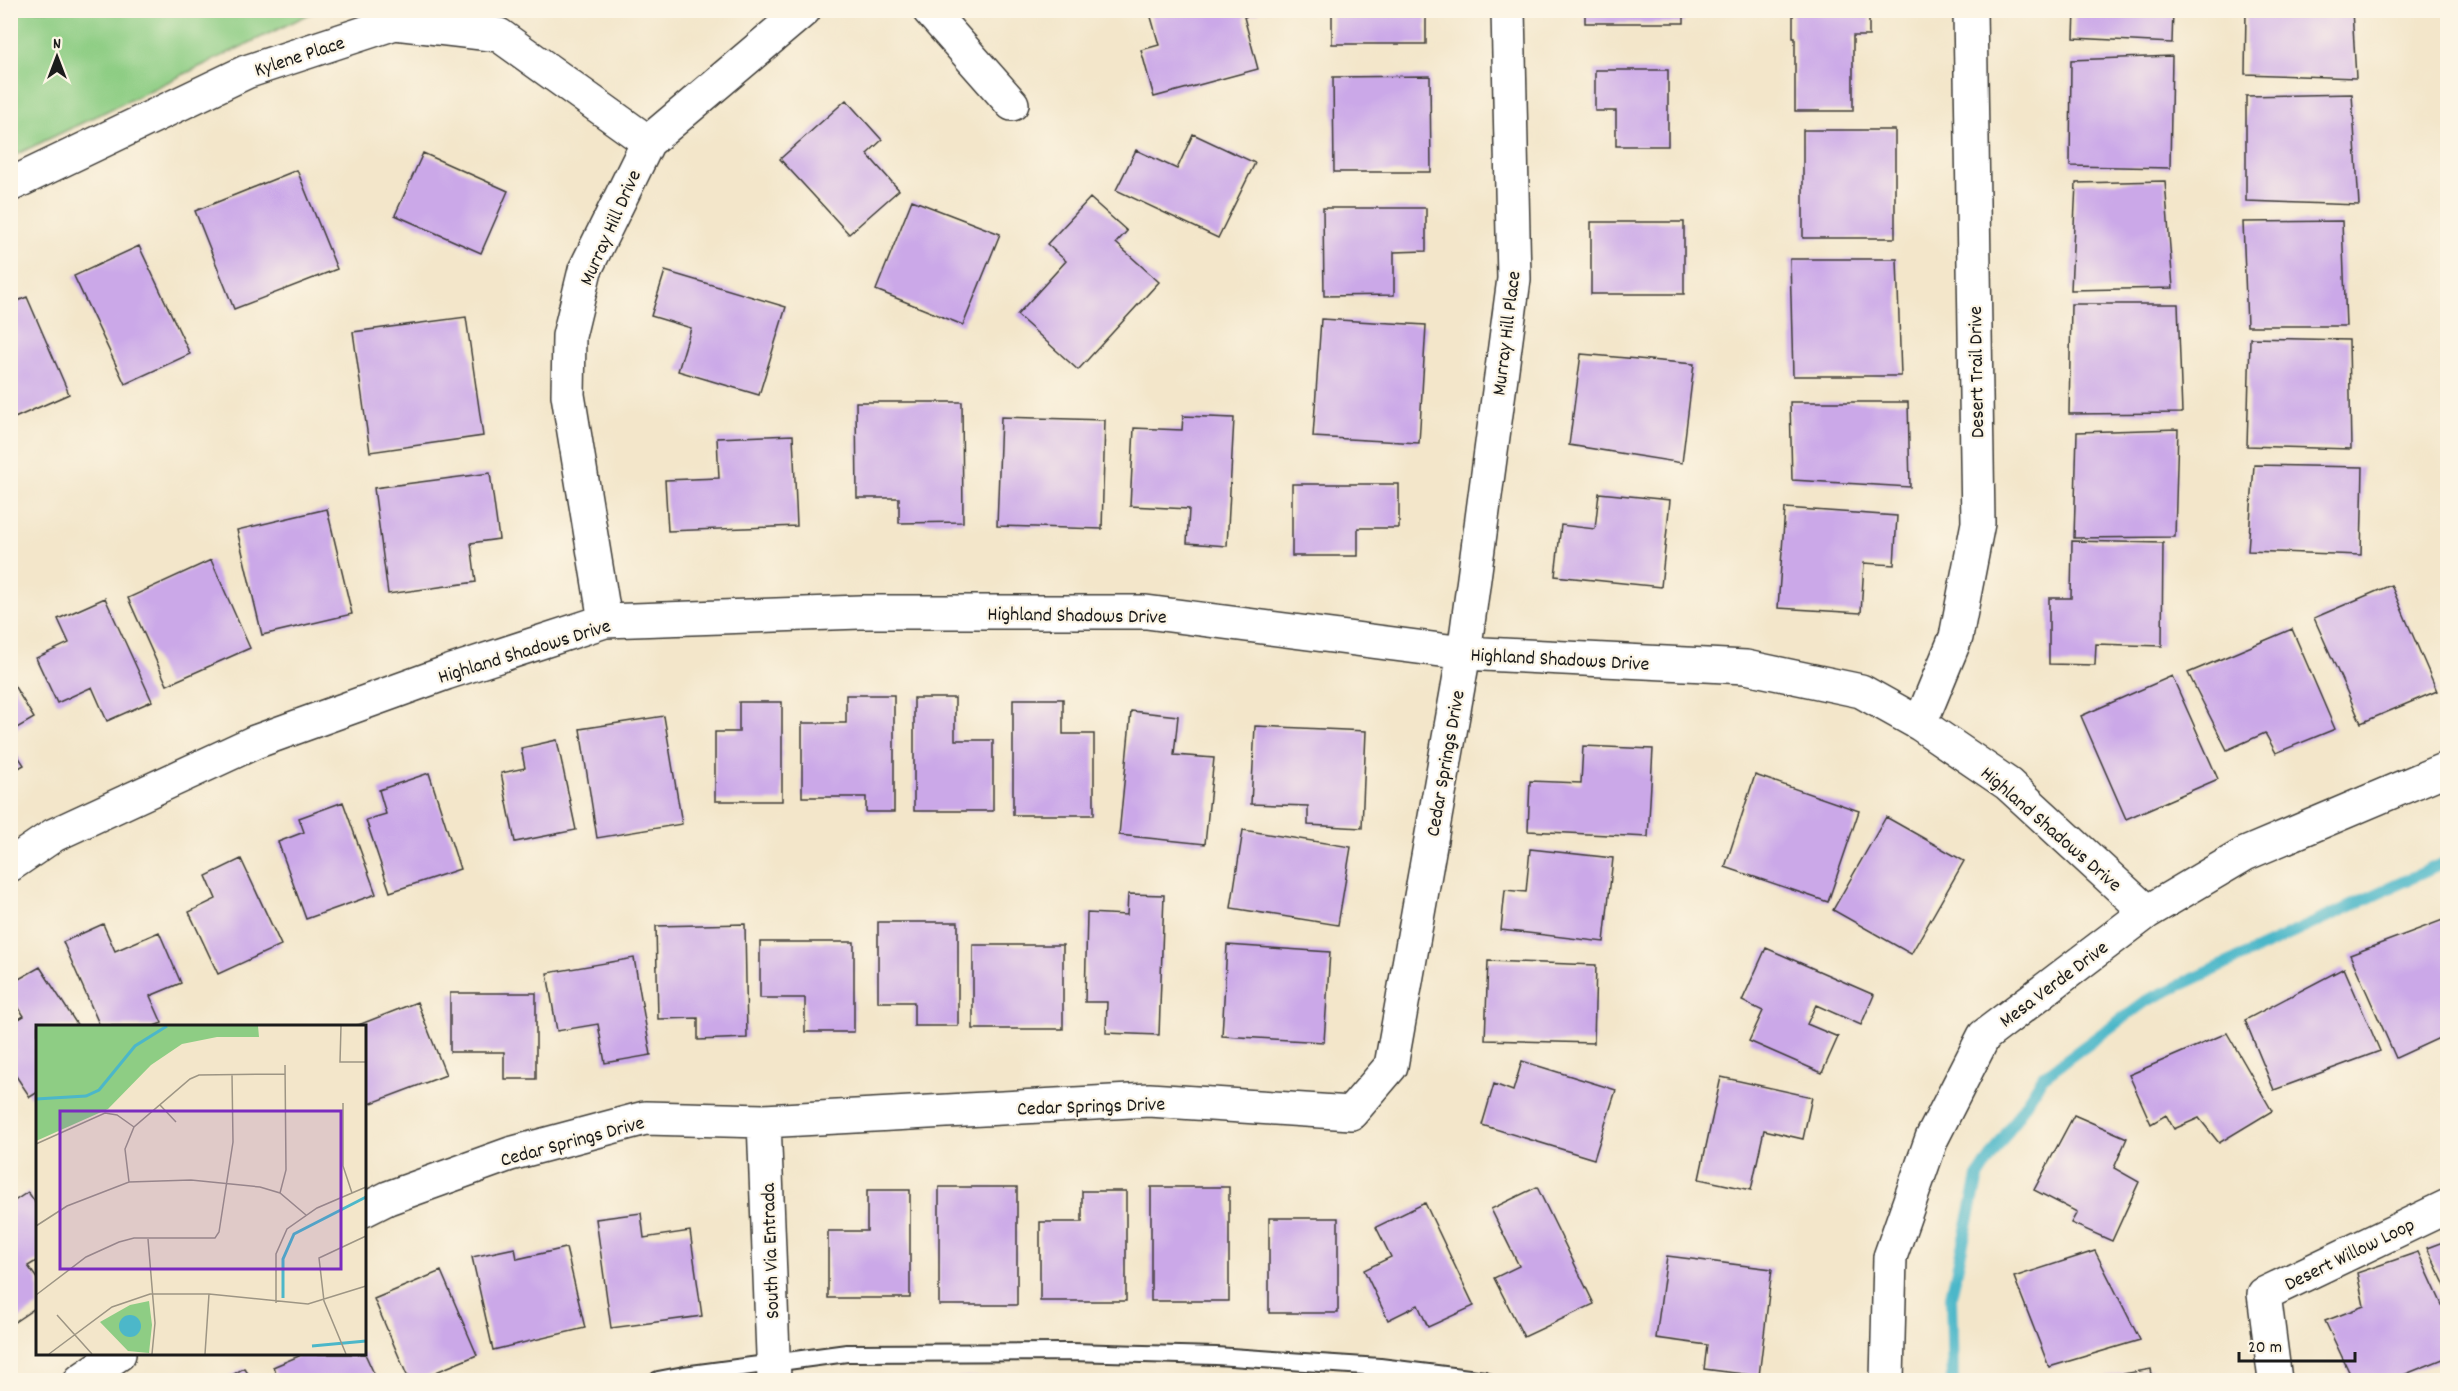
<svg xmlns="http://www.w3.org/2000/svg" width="2458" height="1391" viewBox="0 0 2458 1391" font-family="Dekko,sans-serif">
	<rect width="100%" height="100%" fill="#fcf5e5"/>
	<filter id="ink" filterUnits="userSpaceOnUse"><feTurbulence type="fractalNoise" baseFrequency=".0167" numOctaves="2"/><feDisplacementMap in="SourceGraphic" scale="12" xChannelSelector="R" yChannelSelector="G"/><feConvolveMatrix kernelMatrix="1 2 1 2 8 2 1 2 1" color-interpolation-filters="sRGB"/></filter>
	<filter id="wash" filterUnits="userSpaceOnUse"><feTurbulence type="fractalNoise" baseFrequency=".008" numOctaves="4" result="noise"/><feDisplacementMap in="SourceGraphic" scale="24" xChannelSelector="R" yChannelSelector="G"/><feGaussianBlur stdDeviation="1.35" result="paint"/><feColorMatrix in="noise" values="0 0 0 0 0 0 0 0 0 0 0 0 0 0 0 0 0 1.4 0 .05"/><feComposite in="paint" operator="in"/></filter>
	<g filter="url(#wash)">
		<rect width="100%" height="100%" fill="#f3e6ca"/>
		<path fill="#8ecd84" stroke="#557450" stroke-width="1.5" d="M 11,10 L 316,10 L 316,11 L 11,157 Z"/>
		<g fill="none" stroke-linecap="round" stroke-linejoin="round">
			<path stroke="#4cb7c9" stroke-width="12" d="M 1953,1380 L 1951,1296 L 1978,1177 L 2043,1077 L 2146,1001 L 2448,861"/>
		</g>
		<g id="blocks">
			<path fill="#cba8e8" d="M 1149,10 L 1258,10 L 1259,13 L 1244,17 L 1258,69 L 1154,97 L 1141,50 L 1159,45 Z
				M 1332,10 L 1426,10 L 1426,44 L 1332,44 Z
				M 1585,10 L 1684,10 L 1684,23 L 1585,23 Z
				M 1793,10 L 1869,10 L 1869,36 L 1853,36 L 1853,111 L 1795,111 L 1795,38 L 1793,38 Z
				M 2075,10 L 2173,10 L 2172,43 L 2074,38 Z
				M 2246,10 L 2352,10 L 2356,78 L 2245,74 Z
				M 2172,56 L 2170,168 L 2070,166 L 2071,60 Z
				M 1595,70 L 1668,70 L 1668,146 L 1616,146 L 1616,111 L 1595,111 Z
				M 1430,76 L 1431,172 L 1334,172 L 1333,77 Z
				M 2352,94 L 2359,205 L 2246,201 L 2246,96 Z
				M 846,100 L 882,140 L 867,154 L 899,190 L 849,234 L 780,159 Z
				M 1803,130 L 1895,130 L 1895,238 L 1803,238 Z
				M 1193,134 L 1255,163 L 1218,238 L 1116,190 L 1136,150 L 1177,169 Z
				M 423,153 L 508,191 L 481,253 L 395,215 Z
				M 297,170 L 337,269 L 234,309 L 195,211 Z
				M 2165,181 L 2173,288 L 2071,290 L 2076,183 Z
				M 1090,198 L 1127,231 L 1116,243 L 1159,282 L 1078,370 L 1017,315 L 1066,261 L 1047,244 Z
				M 912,200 L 1000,234 L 963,325 L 876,290 Z
				M 1323,208 L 1426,208 L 1426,251 L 1394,252 L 1394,295 L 1324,296 Z
				M 2342,221 L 2346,326 L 2247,326 L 2243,222 Z
				M 1591,222 L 1684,222 L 1684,294 L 1591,294 Z
				M 139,246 L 190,354 L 125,384 L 74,276 Z
				M 1790,259 L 1897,259 L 1901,376 L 1793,376 Z
				M 665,271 L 786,307 L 759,395 L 678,371 L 691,328 L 651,316 Z
				M 27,297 L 69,394 L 10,420 L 10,304 Z
				M 2071,304 L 2178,304 L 2182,413 L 2069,414 Z
				M 466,317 L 483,436 L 370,452 L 353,332 Z
				M 1321,319 L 1426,325 L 1419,443 L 1313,437 Z
				M 2250,338 L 2349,340 L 2351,449 L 2247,446 Z
				M 1581,354 L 1694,364 L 1682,463 L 1569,445 Z
				M 856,402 L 962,402 L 963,522 L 899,523 L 899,498 L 857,498 Z
				M 1790,402 L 1908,402 L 1910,487 L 1792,480 Z
				M 1183,416 L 1234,418 L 1227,546 L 1187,543 L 1189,509 L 1130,506 L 1134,428 L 1182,430 Z
				M 1001,417 L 1105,420 L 1102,529 L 997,526 Z
				M 2178,429 L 2175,537 L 2074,538 L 2077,432 Z
				M 793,435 L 797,526 L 668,531 L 665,480 L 719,478 L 717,438 Z
				M 2254,465 L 2363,467 L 2361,555 L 2248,551 Z
				M 490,473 L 499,539 L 471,543 L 476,582 L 388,594 L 374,488 Z
				M 1292,484 L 1399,484 L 1399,528 L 1358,528 L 1358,556 L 1292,556 Z
				M 1599,493 L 1670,500 L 1661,587 L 1555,576 L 1561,525 L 1595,529 Z
				M 1785,508 L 1897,516 L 1894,565 L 1864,563 L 1861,613 L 1778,608 Z
				M 327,509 L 352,614 L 262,635 L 237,530 Z
				M 2072,541 L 2163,543 L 2162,646 L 2096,644 L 2095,665 L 2049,664 L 2049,598 L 2071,598 Z
				M 211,560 L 250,648 L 167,685 L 128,598 Z
				M 2391,585 L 2437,691 L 2361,723 L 2314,618 Z
				M 105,598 L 152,701 L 107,721 L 92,687 L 57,703 L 36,658 L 69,643 L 58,619 Z
				M 2292,629 L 2335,729 L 2276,753 L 2265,733 L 2227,750 L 2188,673 Z
				M 2172,676 L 2218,779 L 2126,819 L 2081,716 Z
				M 10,679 L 34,718 L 10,732 Z
				M 846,695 L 894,695 L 894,812 L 866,812 L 866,797 L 802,797 L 802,723 L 846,723 Z
				M 914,698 L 955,698 L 955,740 L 993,740 L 993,811 L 914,811 Z
				M 1013,699 L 1063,699 L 1063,734 L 1094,734 L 1094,815 L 1013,815 Z
				M 739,702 L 782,702 L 782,801 L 715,801 L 715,732 L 739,732 Z
				M 1131,711 L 1178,716 L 1174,755 L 1214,758 L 1205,844 L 1119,835 Z
				M 664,716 L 682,824 L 597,838 L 580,729 Z
				M 1255,726 L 1366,731 L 1362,828 L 1308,825 L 1308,806 L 1251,804 Z
				M 557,740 L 576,830 L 515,842 L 501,773 L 525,768 L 521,748 Z
				M 10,744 L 24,765 L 10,773 Z
				M 1583,746 L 1653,749 L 1648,837 L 1528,831 L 1530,781 L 1581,783 Z
				M 429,773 L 460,869 L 390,892 L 366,820 L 386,814 L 379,790 Z
				M 1755,775 L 1859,811 L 1828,902 L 1725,867 Z
				M 343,802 L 376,894 L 306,919 L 278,842 L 304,832 L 299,818 Z
				M 1886,817 L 1964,861 L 1911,954 L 1833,910 Z
				M 1243,830 L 1351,847 L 1338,925 L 1231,908 Z
				M 1530,849 L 1613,858 L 1604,942 L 1501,930 L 1505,890 L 1526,892 Z
				M 241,859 L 281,945 L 218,974 L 189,912 L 216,899 L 206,876 Z
				M 1128,894 L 1164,895 L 1159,1035 L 1106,1033 L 1107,1002 L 1085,1002 L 1087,913 L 1127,915 Z
				M 2448,918 L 2448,1034 L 2396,1058 L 2350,955 Z
				M 878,922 L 958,922 L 958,1026 L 914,1026 L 914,1002 L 878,1002 Z
				M 103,924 L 115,951 L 159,932 L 181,983 L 150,996 L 162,1023 L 154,1026 L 100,1026 L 63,942 Z
				M 745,924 L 747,1038 L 698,1040 L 698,1018 L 658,1019 L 656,926 Z
				M 760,942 L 854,942 L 854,1032 L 805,1032 L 805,998 L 760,998 Z
				M 973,945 L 1063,945 L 1063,1029 L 973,1029 Z
				M 1227,945 L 1330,952 L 1324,1042 L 1222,1036 Z
				M 1766,948 L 1874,995 L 1861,1025 L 1816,1005 L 1807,1024 L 1838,1037 L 1822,1073 L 1749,1041 L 1763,1011 L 1742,1001 Z
				M 634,958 L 651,1055 L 605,1063 L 598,1024 L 557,1031 L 547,973 Z
				M 1488,961 L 1596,965 L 1594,1043 L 1485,1040 Z
				M 40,967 L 78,1026 L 38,1026 L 38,1092 L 30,1097 L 10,1067 L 10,1024 L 24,1016 L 10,994 L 10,984 Z
				M 2344,968 L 2380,1051 L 2274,1090 L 2245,1020 Z
				M 450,993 L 536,993 L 536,1079 L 504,1079 L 504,1052 L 450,1052 Z
				M 417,1002 L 446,1075 L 364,1106 L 364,1026 L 356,1026 Z
				M 2227,1033 L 2272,1111 L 2219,1143 L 2199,1118 L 2174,1129 L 2166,1115 L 2151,1124 L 2129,1075 Z
				M 1522,1061 L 1616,1090 L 1594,1159 L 1482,1125 L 1494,1084 L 1513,1091 Z
				M 1721,1077 L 1812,1097 L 1803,1139 L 1764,1130 L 1751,1190 L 1699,1179 Z
				M 2074,1115 L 2127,1138 L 2114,1168 L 2139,1182 L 2112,1241 L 2071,1223 L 2077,1212 L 2034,1190 Z
				M 939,1187 L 1017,1187 L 1017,1305 L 939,1305 Z
				M 1151,1187 L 1229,1187 L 1229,1301 L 1151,1301 Z
				M 1537,1187 L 1594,1304 L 1524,1337 L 1494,1278 L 1519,1266 L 1491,1209 Z
				M 867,1190 L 910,1190 L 910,1298 L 828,1298 L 828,1231 L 867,1231 Z
				M 1082,1191 L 1126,1191 L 1126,1301 L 1040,1301 L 1040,1222 L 1082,1222 Z
				M 28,1192 L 38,1206 L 38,1260 L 28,1266 L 38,1280 L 38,1306 L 13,1323 L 10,1319 L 10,1204 Z
				M 1425,1203 L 1474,1306 L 1428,1327 L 1418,1305 L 1388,1320 L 1364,1270 L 1391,1257 L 1376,1227 Z
				M 641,1213 L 644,1238 L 690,1231 L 702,1316 L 611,1328 L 596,1219 Z
				M 1269,1218 L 1338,1218 L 1338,1313 L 1269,1313 Z
				M 2448,1240 L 2448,1292 L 2427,1248 Z
				M 515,1248 L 517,1259 L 566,1248 L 585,1328 L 493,1350 L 472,1257 Z
				M 2095,1251 L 2140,1340 L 2049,1367 L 2014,1277 Z
				M 2418,1252 L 2448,1318 L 2448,1357 L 2391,1380 L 2353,1380 L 2325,1321 L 2364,1306 L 2357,1273 Z
				M 1667,1256 L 1772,1269 L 1759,1376 L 1704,1369 L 1707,1345 L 1656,1338 Z
				M 441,1271 L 477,1355 L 417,1380 L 409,1380 L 374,1299 Z
				M 297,1354 L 365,1354 L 377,1380 L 279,1380 L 273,1367 L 299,1356 Z
				M 244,1368 L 253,1380 L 224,1380 Z
				M 2151,1369 L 2153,1380 L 2107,1380 L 2106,1377 Z
				M 836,1375 L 880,1375 L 880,1380 L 836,1380 Z
				M 958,1377 L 1006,1377 L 1006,1380 L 958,1380 Z"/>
		</g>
	</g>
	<g filter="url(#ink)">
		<use href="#blocks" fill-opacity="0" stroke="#3c3a36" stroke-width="1.5"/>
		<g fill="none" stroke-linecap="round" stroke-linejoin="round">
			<g stroke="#3c3a36" stroke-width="20">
				<path id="lane" d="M 658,1380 L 684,1375 L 847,1353 L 1071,1352 L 1216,1356 L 1380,1367 L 1485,1380"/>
			</g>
			<g stroke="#3c3a36" stroke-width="36">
				<path id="street" d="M 929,10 L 1012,104
					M 10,185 L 246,72 L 395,23 L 499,35 L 648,142
					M 605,621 L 568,395 L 569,336 L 585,270 L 648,142 L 804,10
					M 1920,724 L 1956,637 L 1978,523 L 1970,10
					M 10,865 L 54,835 L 255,742 L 446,673 L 605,621 L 860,612 L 1146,612 L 1464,653 L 1746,667 L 1861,691 L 1920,724 L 2008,784 L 2147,912
					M 764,1121 L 774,1380
					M 364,1210 L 388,1198 L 510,1154 L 645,1118 L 764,1121 L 1149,1100 L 1351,1113 L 1391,1066 L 1464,653 L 1514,279 L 1508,10
					M 81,1380 L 119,1354
					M 1887,1380 L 1890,1257 L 1932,1138 L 1984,1036 L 2147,912 L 2245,854 L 2448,768
					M 2275,1380 L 2264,1294 L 2448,1206"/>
			</g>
			<use href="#lane" stroke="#fff" stroke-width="16"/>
			<use href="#street" stroke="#fff" stroke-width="33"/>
		</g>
	</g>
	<g text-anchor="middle" stroke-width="4.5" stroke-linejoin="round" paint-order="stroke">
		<g font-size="20" fill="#1c1c1c" stroke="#fcf5e5">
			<text transform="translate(299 55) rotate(-18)" y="7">Kylene Place</text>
			<text transform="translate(609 227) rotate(-66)" y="7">Murray Hill Drive</text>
			<text transform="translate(1505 333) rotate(-83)" y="7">Murray Hill Place</text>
			<text transform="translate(1975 372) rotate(-91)" y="7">Desert Trail Drive</text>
			<text transform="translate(1077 614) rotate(1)" y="7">Highland Shadows Drive</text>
			<text transform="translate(524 650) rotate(-17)" y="7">Highland Shadows Drive</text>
			<text transform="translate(1560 658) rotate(3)" y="7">Highland Shadows Drive</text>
			<text transform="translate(1444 763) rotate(-80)" y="7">Cedar Springs Drive</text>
			<text transform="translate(2052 828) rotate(41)" y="7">Highland Shadows Drive</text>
			<text transform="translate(2053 983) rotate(-37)" y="7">Mesa Verde Drive</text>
			<text transform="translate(1091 1105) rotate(-2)" y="7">Cedar Springs Drive</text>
			<text transform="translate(572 1140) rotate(-15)" y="7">Cedar Springs Drive</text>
			<text transform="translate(769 1251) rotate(-92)" y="7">South Via Entrada</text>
			<text transform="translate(2349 1253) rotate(-26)" y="7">Desert Willow Loop</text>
		</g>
	</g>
	<g transform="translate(36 1025)">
		<rect width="330" height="330" fill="#f3e6ca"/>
		<path d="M 0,1 L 222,1 L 223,12 L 181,12 L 146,19 L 115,40 L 72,84 L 0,116 ZM 113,276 L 116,300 L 113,328 L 92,326 L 64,297 L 94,280 Z" fill="#8ecd84"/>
		<path d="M83 301a11 11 0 1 1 22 0a11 11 0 1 1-22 0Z" fill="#4cb7c9"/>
		<path fill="none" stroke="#4cb7c9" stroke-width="3" d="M 0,74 L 50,71 L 63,65 L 99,21 L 131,1M 247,273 L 247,234 L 258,209 L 330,172M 276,321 L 330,316"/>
		<path fill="none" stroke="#9d9584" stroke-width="1.5" d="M 305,1 L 304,37 L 330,37M 307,78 L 307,141 L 316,168M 124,80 L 140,97M 0,119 L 69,88 L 81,90 L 98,102M 93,157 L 89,124 L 98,102 L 154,54 L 163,50 L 249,49M 244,168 L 250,145 L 249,40M 0,201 L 31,181 L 93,157 L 155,155 L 224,162 L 244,168 L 270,190M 112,214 L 119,298 L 116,329M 0,270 L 50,232 L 83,217 L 98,213 L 179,213 L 183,207 L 197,117 L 196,49M 240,278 L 240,229 L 251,204 L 281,183 L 330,162M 21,290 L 56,329M 13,329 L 76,282 L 114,269 L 173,269 L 272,279 L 330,261M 169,329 L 173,269M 310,329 L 288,276 L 283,233 L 330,211"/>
		<path fill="#7b2cbf" fill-opacity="0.15" stroke="#7b2cbf" stroke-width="3" d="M 24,86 L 305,86 L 305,244 L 24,244 Z"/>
		<rect width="330" height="330" fill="none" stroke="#1c1c1c" stroke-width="3"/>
	</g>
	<rect width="2458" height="1391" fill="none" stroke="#fcf5e5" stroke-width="36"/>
	<g transform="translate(57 57)" stroke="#fcf5e5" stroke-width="4.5" paint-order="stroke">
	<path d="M0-4.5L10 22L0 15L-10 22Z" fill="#1c1c1c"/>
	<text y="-9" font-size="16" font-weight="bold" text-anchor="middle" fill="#1c1c1c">N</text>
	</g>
	<path d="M2239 1352v9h116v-9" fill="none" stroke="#1c1c1c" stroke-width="3"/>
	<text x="2248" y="1352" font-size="18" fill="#1c1c1c" stroke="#fcf5e5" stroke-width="4.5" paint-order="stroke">20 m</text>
</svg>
